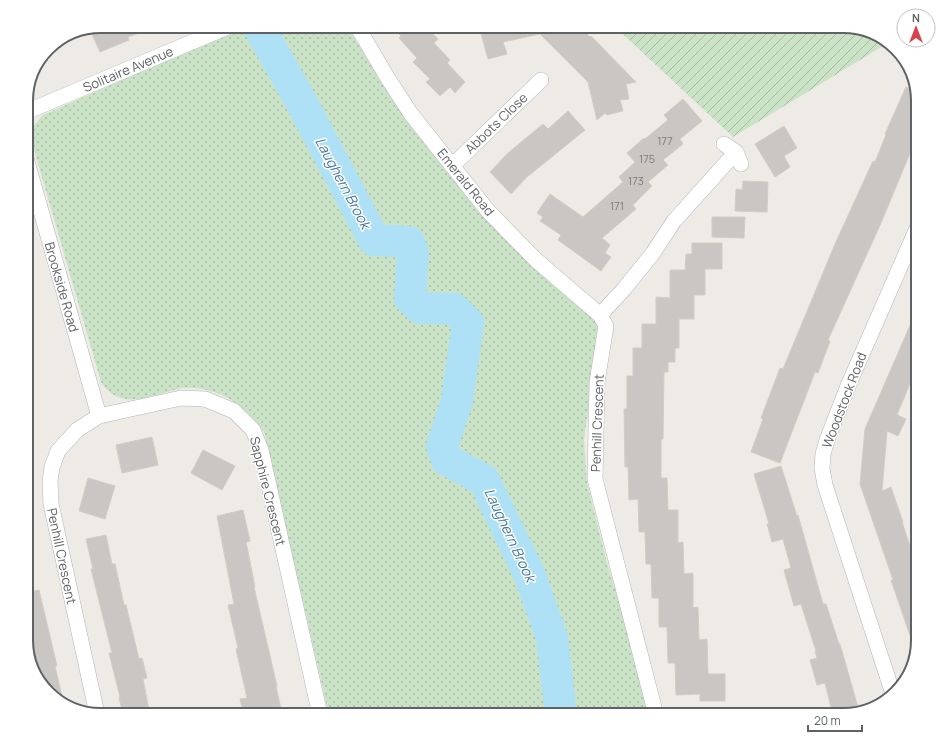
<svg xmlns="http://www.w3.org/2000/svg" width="944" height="741" viewBox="0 0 944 741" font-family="Manrope,sans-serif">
	<defs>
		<pattern id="park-dots" width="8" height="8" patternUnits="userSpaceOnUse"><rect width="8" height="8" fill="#cae3c6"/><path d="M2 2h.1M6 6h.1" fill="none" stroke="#a7bba4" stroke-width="1.8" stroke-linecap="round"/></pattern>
		<pattern id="garden-furrows" width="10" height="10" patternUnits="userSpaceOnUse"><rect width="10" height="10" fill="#cae3c6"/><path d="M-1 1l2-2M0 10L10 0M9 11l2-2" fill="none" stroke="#a7bba4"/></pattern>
	</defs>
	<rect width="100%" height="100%" fill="#eeebe6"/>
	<path fill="url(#park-dots)" d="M 244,26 L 347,26 L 386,90 L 415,132 L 482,215 L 599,323 L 584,441 L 587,483 L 607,563 L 628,631 L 649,715 L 329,715 L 264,432 C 244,404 217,386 182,388 C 177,389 171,391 167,392 C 141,399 118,408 101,382 L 31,139 C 31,129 35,123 43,115 Z"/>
	<path fill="url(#garden-furrows)" d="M 614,26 L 844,26 L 888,43 L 733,137 Z"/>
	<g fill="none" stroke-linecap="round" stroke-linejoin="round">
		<path stroke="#aee1f6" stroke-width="32" d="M 259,27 L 303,105 L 374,240 L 409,242 L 413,254 L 410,298 L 420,308 L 454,309 L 468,323 L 457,401 L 442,446 L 447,460 L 484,480 L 530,576 L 552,638 L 561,715"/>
	</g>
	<path fill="#cac6c3" stroke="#d3ccc5" d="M 100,26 L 153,26 L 153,28 L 128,37 L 129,40 L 100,52 L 90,30 Z
		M 392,26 L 425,26 L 438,39 L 434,43 L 450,60 L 447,63 L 465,82 L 455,93 L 450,87 L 440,96 L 426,82 L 430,79 L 413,62 L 417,58 L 399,38 L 401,36 Z
		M 479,26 L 578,26 L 590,37 L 591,36 L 636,82 L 626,84 L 629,99 L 620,100 L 623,111 L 607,115 L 605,113 L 597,120 L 588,82 L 540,34 L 503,42 L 507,54 L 488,59 Z
		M 906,87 L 916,91 L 918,100 L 918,134 L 881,223 L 828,340 L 830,341 L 818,373 L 815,372 L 780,463 L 751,452 L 763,419 L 761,418 L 780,368 L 783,369 L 835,244 L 873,161 L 875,162 L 886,135 L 885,134 Z
		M 683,99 L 702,121 L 680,139 L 683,144 L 663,160 L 668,165 L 648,182 L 652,186 L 633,205 L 636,209 L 602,238 L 610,245 L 605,253 L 611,257 L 601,271 L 558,240 L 561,235 L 540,221 L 543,217 L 537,213 L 550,194 L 583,217 L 623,182 L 619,177 L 635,162 L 627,153 L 644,138 L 645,139 L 668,120 L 664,115 Z
		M 568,111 L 585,130 L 527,177 L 511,194 L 490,172 L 508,153 L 543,124 L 548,129 Z
		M 784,126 L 797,148 L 784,156 L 790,167 L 775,177 L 755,144 Z
		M 743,181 L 768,182 L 767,212 L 735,211 L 736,189 L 742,190 Z
		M 712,217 L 745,217 L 744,238 L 712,237 Z
		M 692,243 L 722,243 L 722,269 L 705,269 L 705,295 L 694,295 L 694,319 L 679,319 L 679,348 L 675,348 L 675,362 L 668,362 L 668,372 L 664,372 L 663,439 L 661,439 L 661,478 L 667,478 L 668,510 L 678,510 L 678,543 L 683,542 L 684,574 L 693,573 L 693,608 L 698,607 L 699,640 L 707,639 L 708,674 L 725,674 L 725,701 L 700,701 L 700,694 L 676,695 L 675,663 L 668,663 L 667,627 L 659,627 L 659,598 L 652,598 L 651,564 L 646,564 L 645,532 L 639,532 L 638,499 L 629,500 L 628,467 L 625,467 L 624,409 L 627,409 L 627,376 L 633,376 L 633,348 L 642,348 L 642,324 L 656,324 L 656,297 L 670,298 L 670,270 L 685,270 L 686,254 L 692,254 Z
		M 918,307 L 918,371 L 913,382 L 911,381 L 897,415 L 906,419 L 898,436 L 887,431 L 882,491 L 891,487 L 903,522 L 902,522 L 915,561 L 911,563 L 918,584 L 918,641 L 915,650 L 891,580 L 893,580 L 860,484 L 865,429 Z
		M 152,437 L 158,465 L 122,473 L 116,445 Z
		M 203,450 L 235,466 L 222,490 L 191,473 Z
		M 781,466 L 797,516 L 798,515 L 823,604 L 826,604 L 839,644 L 840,644 L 859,711 L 844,715 L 833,715 L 825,683 L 817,685 L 810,660 L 817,658 L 815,651 L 816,651 L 801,604 L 794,606 L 784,570 L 791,568 L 783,539 L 772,542 L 767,524 L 769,524 L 754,474 Z
		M 88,478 L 115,486 L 105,519 L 79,511 Z
		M 243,510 L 250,541 L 246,542 L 255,587 L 254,587 L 277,686 L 276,687 L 282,713 L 273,715 L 244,715 L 240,699 L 247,698 L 236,649 L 238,648 L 228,605 L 234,604 L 217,516 Z
		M 106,535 L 112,564 L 115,564 L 124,605 L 126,605 L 139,659 L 142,658 L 147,678 L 143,679 L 150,715 L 123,715 L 119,697 L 120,697 L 109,653 L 112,653 L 91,569 L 93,569 L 86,539 Z
		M 39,590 L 57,666 L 55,666 L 63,701 L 52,697 L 34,673 L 26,645 L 26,593 Z"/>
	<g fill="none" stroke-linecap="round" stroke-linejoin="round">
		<g stroke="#b1b4b7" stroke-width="16">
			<path id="street" d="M 357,26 L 387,77 L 411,114 L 488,211 L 536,260 L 600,315
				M 26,112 L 230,26
				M 724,144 L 736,152 L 741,164
				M 26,158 L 99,416
				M 452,166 L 541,80
				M 893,694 L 825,485 L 822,468 L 823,454 L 827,440 L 848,386 L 918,226
				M 97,714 L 51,504 L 50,481 L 52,467 L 58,451 L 77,430 L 99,416 L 181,398 L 205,399 L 234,411 L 253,430 L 261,450 L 320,715
				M 656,715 L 595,479 L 597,382 L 606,326 L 600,315 L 624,289 L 653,253 L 674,221 L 736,152"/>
		</g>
		<use href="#street" stroke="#fff" stroke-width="15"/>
	</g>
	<g text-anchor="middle" stroke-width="3" stroke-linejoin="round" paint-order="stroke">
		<g font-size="11" fill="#797b7c">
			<text x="665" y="145">177</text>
			<text x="647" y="163">175</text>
			<text x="636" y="185">173</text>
			<text x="617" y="210">171</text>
		</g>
		<g font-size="13" fill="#5e6265" stroke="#fff">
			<text transform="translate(128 69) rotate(-23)" y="5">Solitaire Avenue</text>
			<text transform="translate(496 123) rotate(-44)" y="5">Abbots Close</text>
			<text transform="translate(466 182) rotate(51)" y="5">Emerald Road</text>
			<text transform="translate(62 287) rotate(74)" y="5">Brookside Road</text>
			<text transform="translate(844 400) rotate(-69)" y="5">Woodstock Road</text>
			<text transform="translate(597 423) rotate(-88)" y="5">Penhill Crescent</text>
			<text transform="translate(268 491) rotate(76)" y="5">Sapphire Crescent</text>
			<text transform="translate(62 556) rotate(78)" y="5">Penhill Crescent</text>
		</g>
		<g font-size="14" font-style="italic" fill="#467897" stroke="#fff">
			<text transform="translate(343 183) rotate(62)" y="5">Laughern Brook</text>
			<text transform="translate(510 535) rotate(65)" y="5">Laughern Brook</text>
		</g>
	</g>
	<path d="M0 0H944V741H0ZM101 33H843A68 68 0 0 1 911 101V640A68 68 0 0 1 843 708H101A68 68 0 0 1 33 640V101A68 68 0 0 1 101 33Z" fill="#fff" fill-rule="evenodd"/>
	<path fill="none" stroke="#5e6265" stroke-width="2" d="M101 33H843A68 68 0 0 1 911 101V640A68 68 0 0 1 843 708H101A68 68 0 0 1 33 640V101A68 68 0 0 1 101 33Z"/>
	<g transform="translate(916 28)"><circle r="19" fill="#ffffff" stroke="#bfc0c1"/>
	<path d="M0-3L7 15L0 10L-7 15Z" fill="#d7434c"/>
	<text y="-6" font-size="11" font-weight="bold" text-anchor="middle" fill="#5e6265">N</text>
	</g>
	<path d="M808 725v6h54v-6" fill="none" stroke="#5e6265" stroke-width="2"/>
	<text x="814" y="725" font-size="12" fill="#5e6265" stroke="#ffffff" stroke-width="3" paint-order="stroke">20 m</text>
</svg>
